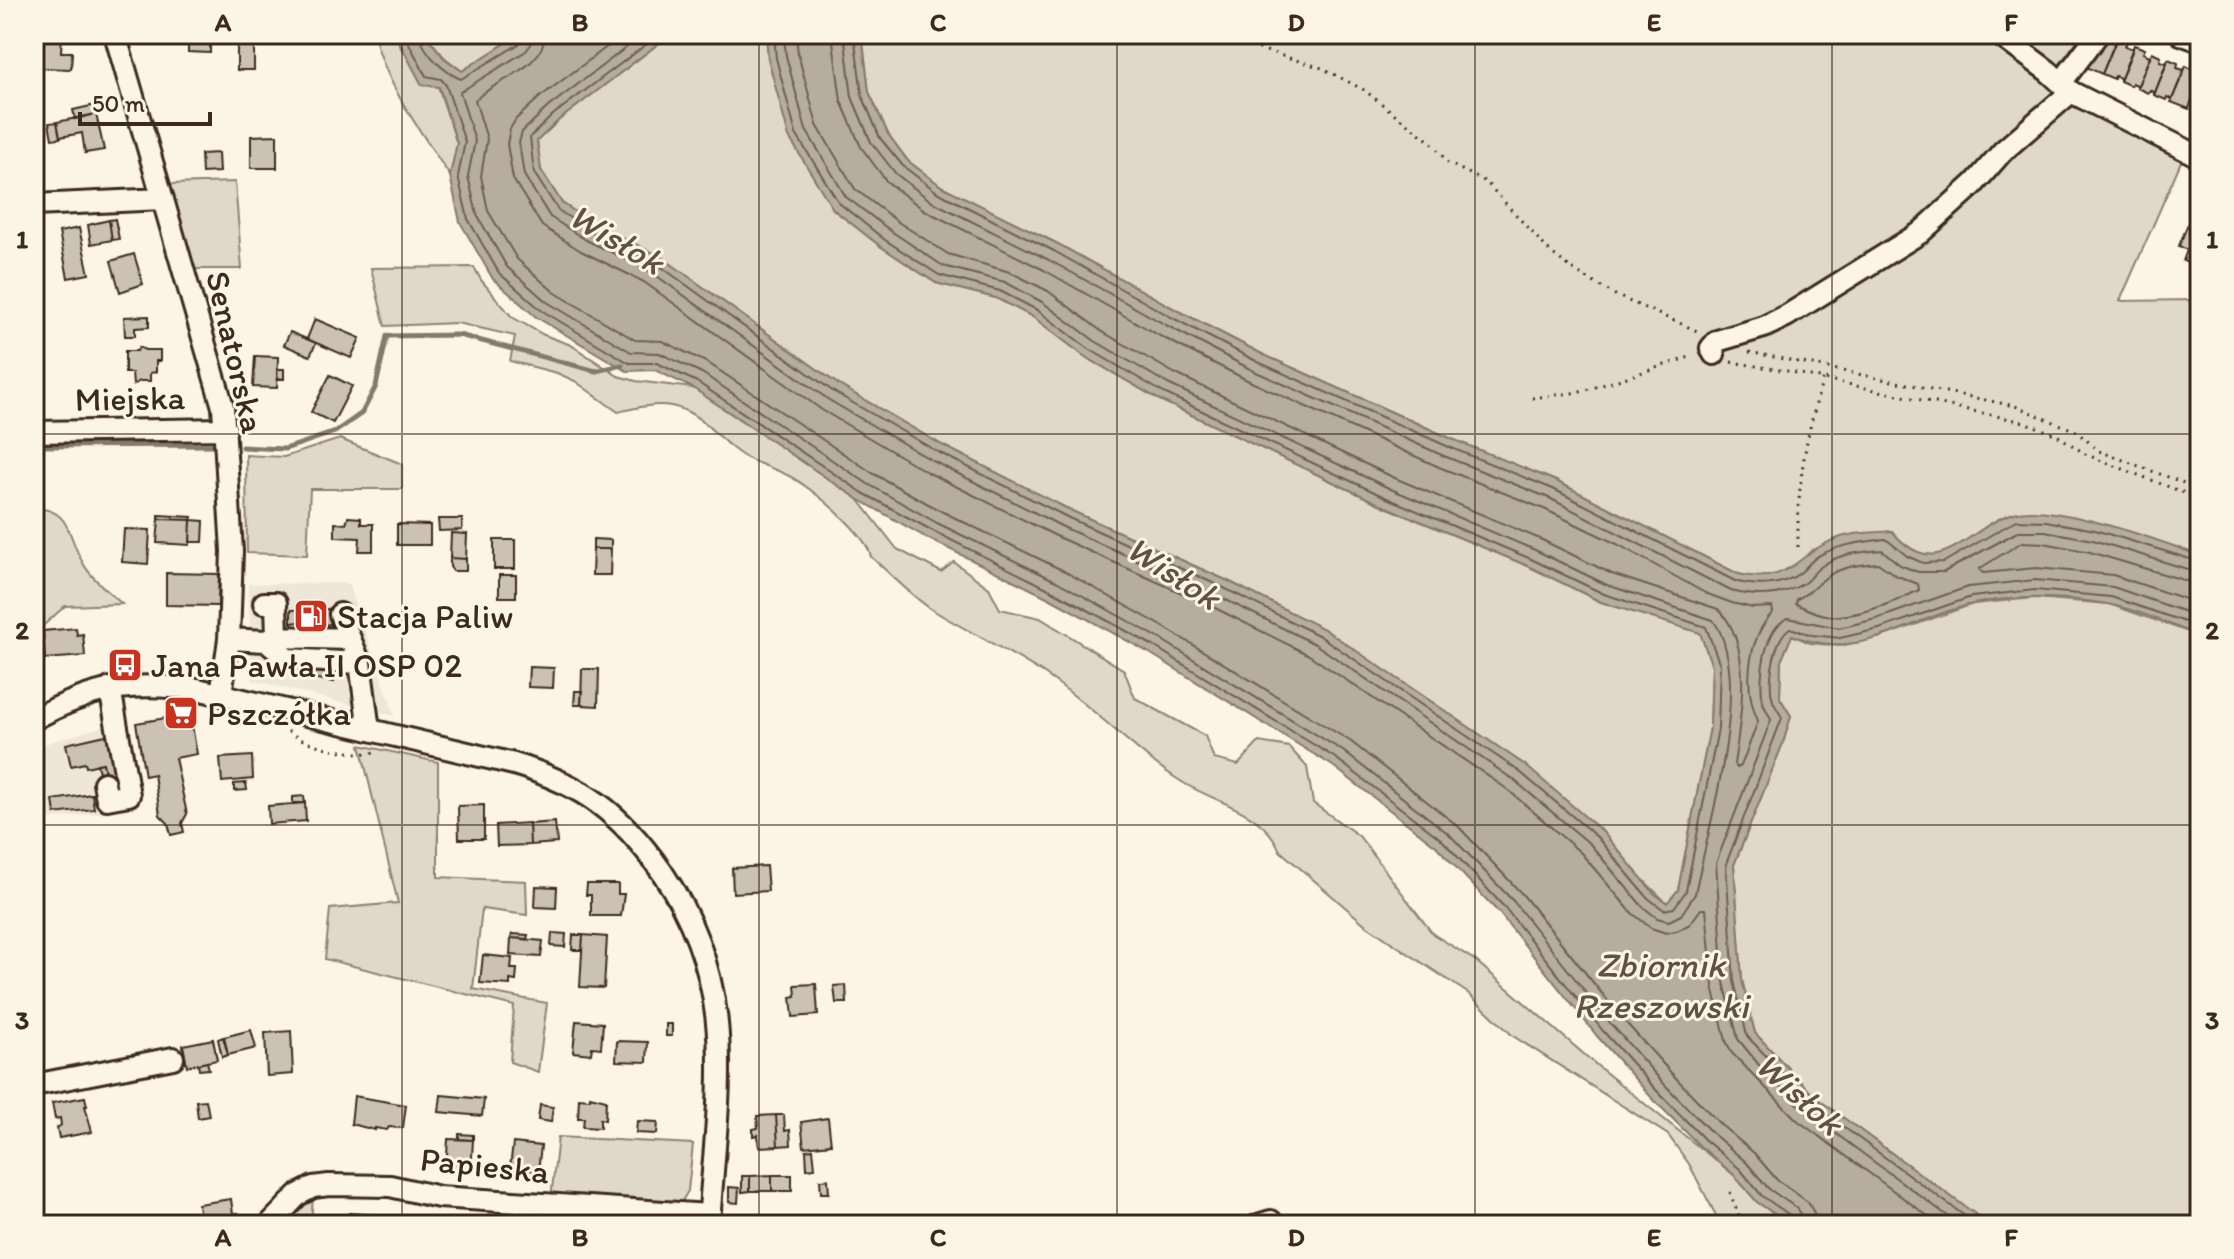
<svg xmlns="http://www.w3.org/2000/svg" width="2234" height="1259" viewBox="0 0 2234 1259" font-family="Itim,sans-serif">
	<rect width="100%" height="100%" fill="#fcf5e5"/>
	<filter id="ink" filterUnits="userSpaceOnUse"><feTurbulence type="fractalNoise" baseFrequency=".0125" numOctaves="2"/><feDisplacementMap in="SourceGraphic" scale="16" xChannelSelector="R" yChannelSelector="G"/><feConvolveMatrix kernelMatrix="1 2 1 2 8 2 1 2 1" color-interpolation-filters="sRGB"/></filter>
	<g filter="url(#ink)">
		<path fill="#eee6d6" d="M 348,583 L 395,716 L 252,680 L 248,584 Z
			M 124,720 L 138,807 L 34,822 L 34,747 Z"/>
		<path fill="#e0d8c8" stroke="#8e8173" stroke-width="2" d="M 374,34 L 395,34 L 402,50 L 438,86 L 457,144 L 450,176 C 421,132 386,86 374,34 Z
			M 425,34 L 520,34 L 462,71 L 444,57 Z
			M 671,34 L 766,34 L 768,59 L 833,209 L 880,246 L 936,283 L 996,298 L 1033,317 L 1084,356 L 1160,400 L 1386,507 L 1528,566 L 1601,602 L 1700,632 L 1712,666 L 1710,728 L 1678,890 L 1668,904 L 1525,765 L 1324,629 L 1228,581 L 1072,511 L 942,445 L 839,385 L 660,256 L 595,225 L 562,203 L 541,170 L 537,141 L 559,120 Z
			M 862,34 L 2082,34 L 2059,65 L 2072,105 L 2183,157 L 2120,301 L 2193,300 L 2200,302 L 2200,556 C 2149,536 2099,523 2045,516 C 2035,514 2023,511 2014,513 C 1966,526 1941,589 1891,531 L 1812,550 L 1794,568 L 1775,575 L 1755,578 L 1738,574 L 1556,481 L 1452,439 L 1262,354 L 1175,309 L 1058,244 L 941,186 L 908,161 L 888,134 L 869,92 Z
			M 235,182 L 242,269 L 194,269 L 169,184 Z
			M 474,267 L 481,280 L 512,317 L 544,335 L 571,345 L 618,376 L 636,381 L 693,388 L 858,499 L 897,549 L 941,572 L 954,562 L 989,588 L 1000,609 L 1040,618 L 1124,670 L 1135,698 L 1205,736 L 1214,759 L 1238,765 L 1259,742 L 1289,747 L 1307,767 L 1313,803 L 1359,836 L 1433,934 L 1476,961 L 1600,1068 L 1734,1175 L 1757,1202 L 1791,1225 L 1721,1225 L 1689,1164 L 1668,1135 L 1513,1036 L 1469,994 L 1367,926 L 1280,851 C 1264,810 1215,803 1182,782 C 1136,753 1098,711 1053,680 C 1015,653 971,634 931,609 C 910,595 891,574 871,557 C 868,535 810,486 789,476 C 774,468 757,464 743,456 C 722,443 707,420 684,410 C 663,400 639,407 618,412 L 575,381 L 557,373 L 510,361 L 515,336 L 457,323 L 385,326 L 371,268 Z
			M 340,439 L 402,464 L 402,489 L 310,489 L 307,555 L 247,553 L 246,455 L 284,457 Z
			M 34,508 C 72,509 67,536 83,563 C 91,578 109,592 122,604 L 65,606 L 34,634 Z
			M 2034,598 L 2109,604 L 2200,636 L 2200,1225 L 1990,1225 L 1815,1097 L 1755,1033 L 1742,980 L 1734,865 L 1783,743 L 1791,716 L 1780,698 L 1781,661 L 1792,635 L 1810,643 L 1840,646 L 1881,637 L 1973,604 Z
			M 360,745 L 438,762 L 438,877 L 526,881 L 527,915 L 482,909 L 473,989 L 547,1003 L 538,1072 L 510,1062 L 514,1006 L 325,959 L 330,909 L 398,903 Z
			M 558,1137 L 693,1144 L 688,1191 L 679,1206 L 551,1199 Z
			M 313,1196 L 311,1225 L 276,1225 Z"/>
		<path fill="#b7ad9e" stroke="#85796b" stroke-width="2" d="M 395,34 L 425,34 L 444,58 L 462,71 L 520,34 L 671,34 L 559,120 L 537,141 L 541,170 L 562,203 L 595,225 L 660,256 L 839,385 L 942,445 L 1072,511 L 1228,581 L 1324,629 L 1525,765 L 1603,832 L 1654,893 L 1667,903 L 1678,890 L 1710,728 L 1712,666 L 1700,633 L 1601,602 L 1528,566 L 1386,507 L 1160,400 L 1084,356 L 1033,317 L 996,298 L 936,283 L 880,246 L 833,209 L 789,137 L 768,59 L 766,34 L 862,34 L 869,92 L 888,134 L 908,161 L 941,186 L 1058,244 L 1175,309 L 1262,354 L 1452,439 L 1556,481 L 1738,574 C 1794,586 1796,551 1841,537 C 1857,532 1876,533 1892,531 C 1938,587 1967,527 2014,513 C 2051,502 2162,541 2200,556 L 2200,636 C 2170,625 2139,610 2107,604 C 2065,597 2016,595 1973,604 C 1908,618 1861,664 1792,635 L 1781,661 L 1780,698 L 1791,716 L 1783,743 L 1734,865 L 1742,980 L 1755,1033 L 1815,1097 L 1990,1225 L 1791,1225 L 1757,1202 L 1734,1175 L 1700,1146 L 1652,1098 L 1597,1036 L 1500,914 L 1436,846 L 1333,766 L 1148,652 L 1049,598 L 929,539 L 858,499 L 693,388 L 655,370 L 627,371 L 536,317 L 493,279 L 460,222 L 450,176 L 457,143 L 439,87 L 422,85 Z"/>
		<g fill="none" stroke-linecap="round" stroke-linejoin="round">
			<path stroke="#6d5e51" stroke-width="2" d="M 404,34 L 426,76 L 441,79 L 446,85 L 465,142 L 458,176 L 468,219 L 499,273 L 541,310 L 629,363 L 657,363 L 697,382 L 863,493 L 933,531 L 1053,591 L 1152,645 L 1337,759 L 1442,840 L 1506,909 L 1603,1031 L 1658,1092 L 1705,1140 L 1740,1169 L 1762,1196 L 1791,1216 L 1794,1225
				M 420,34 C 422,52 445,73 461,79 L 519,44 L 523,34
				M 533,34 L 532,43 L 526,51 L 460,92 L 475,141 L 468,176 L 477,215 L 507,267 L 547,302 L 631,352 L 659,353 L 702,373 L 868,484 L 937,523 L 1058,582 L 1157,637 L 1343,751 L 1449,834 L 1514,902 L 1611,1024 L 1665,1085 L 1712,1133 L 1746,1162 L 1769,1189 L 1798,1209 L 1804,1225
				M 545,34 C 543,70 496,79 475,100 L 487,139 L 481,176 L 488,211 L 517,259 L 554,292 L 635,340 L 662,341 L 708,363 L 874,474 L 943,512 L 1064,571 L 1162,626 L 1350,741 L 1458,826 L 1523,895 L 1620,1016 L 1674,1076 L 1721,1125 L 1754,1153 L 1777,1180 L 1808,1202 L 1814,1213 L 1816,1225
				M 624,34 L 540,97 L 516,119 L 510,129 L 507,144 L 513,179 L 542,226 L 581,251 L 644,282 L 822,410 L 927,472 L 1060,538 L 1215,608 L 1309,655 L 1507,789 L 1581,853 L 1632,913 L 1651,928 L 1666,933 L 1679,930 L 1690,924 L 1701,909 L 1706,909 L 1713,986 L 1726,1041 L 1731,1052 L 1797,1120 L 1940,1225
				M 644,34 L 548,107 L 522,132 L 519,143 L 524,175 L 550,217 L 586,240 L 650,271 L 829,400 L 933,461 L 1065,528 L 1220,597 L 1315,644 L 1514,780 L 1590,844 L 1642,906 L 1657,918 L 1669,921 L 1681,915 L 1695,894 C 1708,827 1755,676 1713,620 L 1607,585 L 1535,550 L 1393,490 L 1168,384 L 1095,341 L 1042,302 L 1005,282 L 943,266 L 891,231 L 846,197 L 806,130 L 786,56 L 784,34
				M 660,34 L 554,114 L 530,137 L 534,173 L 558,210 L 591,232 L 656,263 L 834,392 L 938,452 L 1069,518 L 1224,588 L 1320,636 L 1520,772 L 1597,837 L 1648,898 L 1664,910 L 1674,908 L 1686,891 L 1718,729 L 1720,665 L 1706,627 L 1604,594 L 1531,559 L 1389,499 L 1164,393 L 1089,349 L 1037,310 L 1000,291 L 939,275 L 885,240 L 839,203 L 796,134 L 776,58 L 774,34
				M 796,34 L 798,54 L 817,125 L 855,189 L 898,222 L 948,254 L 1010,272 L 1048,291 L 1101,331 L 1174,373 L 1397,479 L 1540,539 L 1612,574 L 1718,609 C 1754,643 1741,720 1734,764 L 1737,768 L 1741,766 L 1758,721 C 1743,688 1747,640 1773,612 L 1772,607 L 1753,608 L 1732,603 L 1705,593 L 1619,545 L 1544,509 L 1439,467 L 1249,381 L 1160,336 L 1044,270 L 924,210 L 887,182 L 861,147 L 841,101 L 832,34
				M 844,34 L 852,97 L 871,142 L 896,174 L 931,201 L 1049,260 L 1166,325 L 1254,371 L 1444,456 L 1549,498 L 1731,591 C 1755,597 1782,597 1804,583 C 1811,578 1815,570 1822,566 C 1839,553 1862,552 1882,550 L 1900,565 L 1918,572 L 1944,572 L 2019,531 L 2045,531 L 2093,540 L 2200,573
				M 854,34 L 862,95 L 880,138 L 903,166 L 937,192 L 1054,251 L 1171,317 L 1258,362 L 1449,447 L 1553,489 L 1735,581 C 1756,587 1783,587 1801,572 C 1807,567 1812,559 1820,555 C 1841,544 1863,542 1886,539 L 1907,556 L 1923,563 L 1944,562 L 2017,520 L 2046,521 L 2095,530 L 2200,562
				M 1878,563 L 1895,575 L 1918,584 L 1919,590 C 1897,601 1865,614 1839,616 C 1824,617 1809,610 1796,604 L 1797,599 C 1811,593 1817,584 1828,576 C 1843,566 1861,565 1878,563 Z
				M 2200,585 L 2090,552 L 2044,543 L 2022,542 L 1979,569 L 1983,573 L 2036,568 L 2113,575 L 2200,604
				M 1960,1225 L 1805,1111 L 1759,1065 L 1738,1039 L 1724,982 L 1716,863 L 1771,720 C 1769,714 1764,708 1763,702 C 1758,679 1764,628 1788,618 L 1839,628 L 1876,619 L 1968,587 L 2035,580 L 2113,587 L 2200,617
				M 1977,1225 L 1811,1103 L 1747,1036 L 1734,981 L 1726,864 L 1782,718 C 1780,713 1775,707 1773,701 C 1767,683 1774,638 1790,628 L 1812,635 L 1840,638 L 1879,629 L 1971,597 L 2035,590 L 2111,597 L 2200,627"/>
			<path stroke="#85796b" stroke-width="5" d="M 34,446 L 213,445
				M 242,447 L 285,449 L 335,432 L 362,413 L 376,386 L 387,336 L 459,335 L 596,371 L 622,365"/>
		</g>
		<path fill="#ccc2b3" stroke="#3b2a1e" stroke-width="2" d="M 37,34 L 62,34 L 61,52 L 72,52 L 71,69 L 36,68 Z
			M 183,34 L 210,34 L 210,53 L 188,52 L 188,45 L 183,45 Z
			M 2117,38 L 2127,42 L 2125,46 L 2133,49 L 2120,81 L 2120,78 L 2115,76 L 2114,79 L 2102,74 Z
			M 2107,39 L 2115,42 L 2102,74 L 2086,67 L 2098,51 L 2100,53 Z
			M 237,45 L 254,45 L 254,70 L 237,70 Z
			M 2134,45 L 2145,49 L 2143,53 L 2150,56 L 2137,88 L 2137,85 L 2132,83 L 2131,86 L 2120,81 Z
			M 2152,52 L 2161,56 L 2160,61 L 2167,63 L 2154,95 L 2154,92 L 2150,90 L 2148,93 L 2137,88 Z
			M 2168,59 L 2178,63 L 2177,68 L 2184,70 L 2171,102 L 2172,99 L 2167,97 L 2166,100 L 2154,95 Z
			M 2186,66 L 2194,70 L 2192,74 L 2199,77 L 2189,109 L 2171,102 Z
			M 95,105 L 96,114 L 75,119 L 73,110 Z
			M 96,114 L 104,150 L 85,153 L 82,133 L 60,137 L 57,122 Z
			M 57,122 L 60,138 L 52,139 L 49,123 Z
			M 39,129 L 43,150 L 34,152 L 34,130 Z
			M 277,135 L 277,168 L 251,168 L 251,136 Z
			M 218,153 L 219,172 L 202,173 L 201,154 Z
			M 2196,210 L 2200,212 L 2200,268 L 2183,261 L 2187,250 L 2179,246 L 2189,221 L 2192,222 Z
			M 115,219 L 119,239 L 112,240 L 109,220 Z
			M 109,220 L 112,240 L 91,244 L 88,225 Z
			M 79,228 L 89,274 L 68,278 L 59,232 Z
			M 134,254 L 143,284 L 120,292 L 111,261 Z
			M 149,316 L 149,327 L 135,328 L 135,336 L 125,336 L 124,317 Z
			M 315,319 L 360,338 L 351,358 L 307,339 Z
			M 290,332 L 316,343 L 310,356 L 284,345 Z
			M 139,347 L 145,350 L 160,350 L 160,361 L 156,361 L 156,372 L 150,373 L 150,381 L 140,381 L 133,385 L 132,373 L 125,373 L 125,351 L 137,351 Z
			M 255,356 L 278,357 L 277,388 L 253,387 Z
			M 277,369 L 284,369 L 284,379 L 277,378 Z
			M 330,375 L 352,386 L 333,423 L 311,412 Z
			M 159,515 L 192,517 L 191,520 L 159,519 Z
			M 348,517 L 361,518 L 361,524 L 373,524 L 373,551 L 359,551 L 360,538 L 335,537 L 335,523 L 346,524 Z
			M 159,519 L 191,520 L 190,545 L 157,543 Z
			M 438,519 L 462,519 L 462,530 L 439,531 Z
			M 191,520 L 204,521 L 203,542 L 190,542 Z
			M 397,524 L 430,525 L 430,545 L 397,545 Z
			M 124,529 L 150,530 L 148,564 L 122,562 Z
			M 451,533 L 467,534 L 466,559 L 450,558 Z
			M 593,539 L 611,540 L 611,549 L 593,549 Z
			M 494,540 L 515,540 L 515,569 L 494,569 Z
			M 593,549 L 611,549 L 610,575 L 592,575 Z
			M 450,558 L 466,559 L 466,571 L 453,571 L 450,567 Z
			M 166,573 L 219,574 L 218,606 L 166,605 Z
			M 499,575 L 516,575 L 516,597 L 499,597 Z
			M 330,609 L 331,624 L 303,627 L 299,622 L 291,623 L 291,610 Z
			M 76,628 L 77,635 L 83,634 L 85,656 L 45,659 L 43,631 Z
			M 529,667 L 554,668 L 553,688 L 528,687 Z
			M 313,668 L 335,669 L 334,682 L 312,678 Z
			M 582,669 L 599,669 L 598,706 L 581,705 Z
			M 575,691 L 582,691 L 581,705 L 574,705 Z
			M 190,714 L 197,754 L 175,758 L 187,814 L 182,823 L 184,832 L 171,835 L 168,823 L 160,815 L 154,774 L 145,776 L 136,723 Z
			M 110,734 L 119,774 L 106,777 L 103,763 L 86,767 L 85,763 L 71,766 L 66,744 Z
			M 252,756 L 253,779 L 222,782 L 220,758 Z
			M 103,763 L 106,776 L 100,777 L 97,764 Z
			M 246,783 L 247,790 L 234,791 L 234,784 Z
			M 92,794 L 94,809 L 55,814 L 53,800 Z
			M 304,796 L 305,803 L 293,803 L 293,797 Z
			M 305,803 L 306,821 L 269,824 L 268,806 Z
			M 484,805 L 484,839 L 459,839 L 458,806 Z
			M 555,822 L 557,843 L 530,845 L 529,824 Z
			M 529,823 L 530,845 L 497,846 L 496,825 Z
			M 766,866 L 768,891 L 733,893 L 732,868 Z
			M 587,884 L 618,884 L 618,894 L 624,894 L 621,916 L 591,916 L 591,895 L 586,895 Z
			M 536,886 L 557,887 L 556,908 L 535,907 Z
			M 552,933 L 566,934 L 565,947 L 551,946 Z
			M 512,934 L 528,935 L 527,939 L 511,938 Z
			M 573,935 L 583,935 L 582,950 L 572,950 Z
			M 583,935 L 607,937 L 604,988 L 580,987 Z
			M 511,938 L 543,941 L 541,957 L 510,955 Z
			M 483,955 L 512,958 L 511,969 L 517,969 L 516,981 L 510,980 L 510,985 L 480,983 Z
			M 816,984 L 818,1015 L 793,1017 L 791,997 L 796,996 L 795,985 Z
			M 846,985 L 847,1003 L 836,1003 L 834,986 Z
			M 576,1021 L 603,1023 L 601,1048 L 592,1047 L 591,1054 L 573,1052 Z
			M 666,1024 L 672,1024 L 672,1036 L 666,1036 Z
			M 251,1030 L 256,1048 L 228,1055 L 224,1037 Z
			M 291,1031 L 293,1074 L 267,1076 L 265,1033 Z
			M 223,1037 L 228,1055 L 222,1057 L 218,1039 Z
			M 213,1039 L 217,1060 L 187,1066 L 183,1045 Z
			M 617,1041 L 648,1042 L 647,1062 L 616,1061 Z
			M 207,1062 L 209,1069 L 199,1070 L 198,1064 Z
			M 441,1095 L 484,1099 L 482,1116 L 439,1112 Z
			M 354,1096 L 406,1105 L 403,1128 L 389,1127 L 387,1130 L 375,1128 L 375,1130 L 351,1124 Z
			M 590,1096 L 606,1100 L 605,1120 L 600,1119 L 600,1128 L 583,1127 L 584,1118 L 578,1118 L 579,1098 L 590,1099 Z
			M 85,1097 L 87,1106 L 85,1106 L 92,1132 L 59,1138 L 57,1128 L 61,1125 L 60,1118 L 55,1119 L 52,1103 Z
			M 206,1100 L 209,1116 L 198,1118 L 196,1101 Z
			M 540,1105 L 553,1107 L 551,1122 L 538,1120 Z
			M 776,1115 L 784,1115 L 785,1131 L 790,1130 L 791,1145 L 778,1146 Z
			M 776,1115 L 778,1146 L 759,1147 L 758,1135 L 753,1136 L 753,1129 L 758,1128 L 757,1116 Z
			M 828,1118 L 831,1144 L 804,1147 L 801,1122 Z
			M 637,1121 L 658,1122 L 657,1134 L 636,1133 Z
			M 459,1134 L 473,1135 L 473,1140 L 459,1139 Z
			M 448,1139 L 473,1140 L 471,1173 L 446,1171 Z
			M 513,1143 L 541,1146 L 538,1171 L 529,1170 L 529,1173 L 510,1168 Z
			M 813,1149 L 815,1168 L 807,1169 L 806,1150 Z
			M 772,1175 L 792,1175 L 792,1191 L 772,1191 Z
			M 772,1175 L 772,1191 L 750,1191 L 750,1176 Z
			M 742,1176 L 750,1176 L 750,1191 L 742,1192 Z
			M 828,1179 L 829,1193 L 821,1193 L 820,1180 Z
			M 729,1187 L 739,1188 L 738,1203 L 729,1202 Z
			M 231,1199 L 233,1214 L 238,1213 L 239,1225 L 201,1225 L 198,1204 Z
			M 349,1213 L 374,1215 L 373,1225 L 377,1225 L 348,1225 Z"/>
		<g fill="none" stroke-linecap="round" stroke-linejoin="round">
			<g stroke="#3b2a1e" stroke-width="26">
				<path id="minor" d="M 115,34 L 223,407 L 232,551 L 229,639 L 221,694
					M 1998,34 L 2048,71 L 2071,92 L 2200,157
					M 2181,34 L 2200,41
					M 2061,83 L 2098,34
					M 34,205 L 163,199
					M 1714,354 L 1711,348 L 1717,341 L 1764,327 L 1788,315 L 1920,233 L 1974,184 L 2003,151 L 2071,92
					M 34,432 L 226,429
					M 264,603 L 276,603 L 277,637
					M 340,614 L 360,663 L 369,730
					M 229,639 L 266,641 L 287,659 L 360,663
					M 266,641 L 277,637 L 350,639
					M 34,719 C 96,686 127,682 197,689 L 514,764 C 583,785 620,812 662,872 C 742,991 717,1092 709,1225
					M 104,783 L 107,799 L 129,795 L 110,688
					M 34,1085 L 173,1058
					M 269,1225 L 298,1195 L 313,1187 L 329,1185 L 390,1186 L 439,1197 L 709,1215
					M 1258,1225 L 1271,1221"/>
			</g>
			<path stroke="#3b2a1e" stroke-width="3" stroke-dasharray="2 6" stroke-linecap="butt" d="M 1231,34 L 1240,43 L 1322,68 L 1364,90 L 1432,143 L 1448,163 L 1486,182 L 1550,252 L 1579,274 L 1617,296 L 1702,333
				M 1749,352 L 2015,406 L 2076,431 L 2099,451 L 2200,489
				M 1731,362 L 1787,371 L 2024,422 L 2057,435 L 2087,455 L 2200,499
				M 1532,398 L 1580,392 L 1693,356
				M 1798,547 C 1797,483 1805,440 1823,379
				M 288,731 C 305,746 356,757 379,752
				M 1730,1192 L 1742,1225"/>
			<use href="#minor" stroke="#fcf5e5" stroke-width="20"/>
		</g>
	</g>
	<path fill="none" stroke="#3b2a1e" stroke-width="2" stroke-opacity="0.55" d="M 402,34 L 402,1225M 759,34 L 759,1225M 1117,34 L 1117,1225M 1475,34 L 1475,1225M 1832,34 L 1832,1225M 34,434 L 2200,434M 34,825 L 2200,825"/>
	<defs>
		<g id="fuel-square" transform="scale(1.8)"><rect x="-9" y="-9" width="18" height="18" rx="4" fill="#c8321e" stroke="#fcf5e5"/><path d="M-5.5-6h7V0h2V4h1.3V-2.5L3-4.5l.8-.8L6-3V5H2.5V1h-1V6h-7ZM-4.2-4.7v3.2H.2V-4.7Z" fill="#fff"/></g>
		<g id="bus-square" transform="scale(1.8)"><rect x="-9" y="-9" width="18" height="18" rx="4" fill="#c8321e" stroke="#fcf5e5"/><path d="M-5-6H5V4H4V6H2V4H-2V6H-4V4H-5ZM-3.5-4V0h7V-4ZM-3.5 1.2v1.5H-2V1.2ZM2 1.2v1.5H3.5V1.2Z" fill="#fff"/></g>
		<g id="supermarket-square" transform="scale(1.8)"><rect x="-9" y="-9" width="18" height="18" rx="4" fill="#c8321e" stroke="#fcf5e5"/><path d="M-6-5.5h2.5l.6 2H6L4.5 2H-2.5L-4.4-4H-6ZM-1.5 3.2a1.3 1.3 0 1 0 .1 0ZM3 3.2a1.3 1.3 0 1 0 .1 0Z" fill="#fff"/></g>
	</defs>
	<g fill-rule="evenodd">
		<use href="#fuel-square" x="311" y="616"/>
		<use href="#bus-square" x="125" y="665"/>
		<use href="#supermarket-square" x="181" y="713"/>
	</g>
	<g text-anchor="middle" stroke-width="6" stroke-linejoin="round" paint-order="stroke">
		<g font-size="34" fill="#3b2a1e" stroke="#fcf5e5">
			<text transform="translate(236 352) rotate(77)" y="12">Senatorska</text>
			<text transform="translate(130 398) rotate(-1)" y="12">Miejska</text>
			<text transform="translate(485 1165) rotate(6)" y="12">Papieska</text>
		</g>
		<g font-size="34" fill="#3b2a1e" stroke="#fcf5e5" text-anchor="start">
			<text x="337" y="628">Stacja Paliw</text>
			<text x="151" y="677">Jana Pawła II OSP 02</text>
			<text x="207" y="725">Pszczółka</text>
		</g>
		<g font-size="36" font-style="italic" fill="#605144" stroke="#fcf5e5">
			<text transform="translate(617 238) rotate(31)" y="13">Wisłok</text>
			<text transform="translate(1174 572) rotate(33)" y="13">Wisłok</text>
			<text x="1661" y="977">Zbiornik<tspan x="1661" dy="41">Rzeszowski</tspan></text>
			<text transform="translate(1800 1093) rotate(42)" y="13">Wisłok</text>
		</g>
	</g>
	<rect width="2234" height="1259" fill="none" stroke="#fcf5e5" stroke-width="88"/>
	<path d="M80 112v12h130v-12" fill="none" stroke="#3b2a1e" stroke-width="4"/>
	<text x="92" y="112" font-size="24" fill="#3b2a1e" stroke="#fcf5e5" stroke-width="6" paint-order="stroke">50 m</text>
	<rect x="44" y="44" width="2146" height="1171" fill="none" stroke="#3b2a1e" stroke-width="3"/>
	<g font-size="26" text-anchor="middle" font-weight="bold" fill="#3b2a1e">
		<text x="223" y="31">A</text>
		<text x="580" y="31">B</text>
		<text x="938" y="31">C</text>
		<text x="1296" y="31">D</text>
		<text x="1654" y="31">E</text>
		<text x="2011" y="31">F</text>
		<text x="22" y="248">1</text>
		<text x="2212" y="248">1</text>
		<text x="22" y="639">2</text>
		<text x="2212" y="639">2</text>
		<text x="22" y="1029">3</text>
		<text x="2212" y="1029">3</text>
		<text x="223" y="1246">A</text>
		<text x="580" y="1246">B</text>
		<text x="938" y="1246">C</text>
		<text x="1296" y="1246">D</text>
		<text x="1654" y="1246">E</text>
		<text x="2011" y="1246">F</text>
	</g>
</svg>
